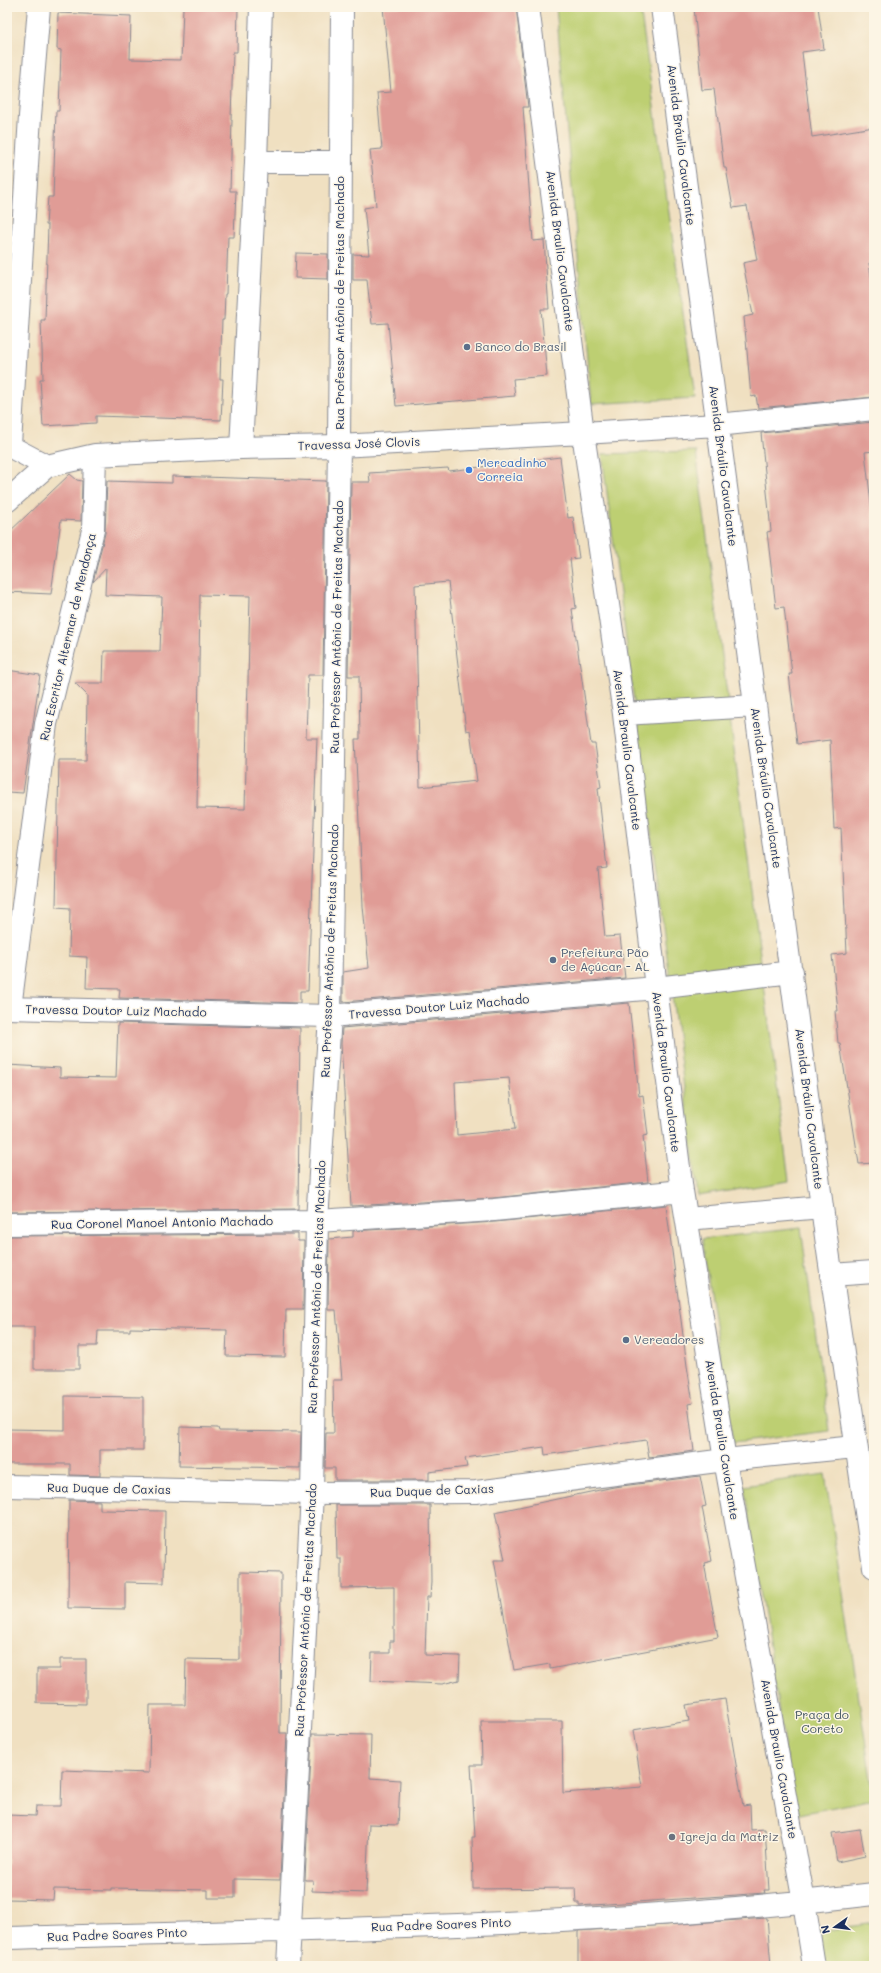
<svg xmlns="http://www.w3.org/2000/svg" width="881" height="1973" viewBox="0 0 881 1973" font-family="Mali,sans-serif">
	<rect width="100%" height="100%" fill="#fcf5e5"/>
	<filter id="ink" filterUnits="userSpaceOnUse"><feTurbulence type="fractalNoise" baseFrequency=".025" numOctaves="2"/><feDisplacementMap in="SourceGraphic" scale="8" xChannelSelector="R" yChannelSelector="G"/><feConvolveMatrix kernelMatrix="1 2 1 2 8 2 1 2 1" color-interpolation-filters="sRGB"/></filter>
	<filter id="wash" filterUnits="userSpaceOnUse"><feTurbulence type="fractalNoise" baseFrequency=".012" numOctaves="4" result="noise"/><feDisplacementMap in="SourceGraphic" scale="16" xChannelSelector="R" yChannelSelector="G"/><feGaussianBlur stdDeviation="0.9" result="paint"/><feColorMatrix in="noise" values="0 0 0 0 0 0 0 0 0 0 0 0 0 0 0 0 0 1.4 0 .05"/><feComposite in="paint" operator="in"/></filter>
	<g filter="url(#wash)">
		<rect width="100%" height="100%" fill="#f0e0c1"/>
		<path fill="#bdcf72" stroke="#6c7f68" d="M 556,7 L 640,7 L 695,398 L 591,404 Z
			M 696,451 L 789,1181 L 698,1196 L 602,454 Z
			M 801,1228 L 829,1431 L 733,1443 L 702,1239 Z
			M 825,1474 L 874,1799 L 795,1815 L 744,1486 Z
			M 874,1923 L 874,1966 L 821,1966 L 814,1932 Z"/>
		<g id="blocks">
			<path fill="#e09c96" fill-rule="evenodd" d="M 183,7 L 238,7 L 237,52 L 233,52 L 231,120 L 232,120 L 230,191 L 236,191 L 234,237 L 228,237 L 226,294 L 225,294 L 224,320 L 222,320 L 220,379 L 223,379 L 221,420 L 96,416 L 96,423 L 43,426 L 40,379 L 43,379 L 41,320 L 45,320 L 48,225 L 46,225 L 48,197 L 53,197 L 56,111 L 59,111 L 61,50 L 57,49 L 58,13 L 131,16 L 130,59 L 181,60 Z
				M 383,7 L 516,7 L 528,107 L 523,107 L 533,241 L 544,240 L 549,309 L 541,309 L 547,376 L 513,379 L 515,396 L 396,406 L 388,323 L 372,324 L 367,280 L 353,280 L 353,254 L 369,255 L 364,208 L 376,206 L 370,150 L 382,149 L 377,93 L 391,92 Z
				M 694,7 L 818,7 L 824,49 L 802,52 L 812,137 L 874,127 L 874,262 L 869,263 L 874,294 L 874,397 L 758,408 L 756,396 L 751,397 L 744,317 L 753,315 L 743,263 L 757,260 L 747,206 L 733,208 L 726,168 L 724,168 L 714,89 L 702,90 Z
				M 296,253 L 328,254 L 328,279 L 295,278 Z
				M 874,422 L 874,451 L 865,452 L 874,529 L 874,1163 L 859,1164 L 840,1043 L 838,1043 L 835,1011 L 838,1011 L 832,955 L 847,953 L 841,828 L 834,829 L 830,740 L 797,744 L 789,674 L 792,674 L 784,607 L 776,608 L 767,532 L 771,531 L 761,433 Z
				M 560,457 L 568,518 L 573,517 L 579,558 L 570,559 L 576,608 L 572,609 L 591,744 L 595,744 L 601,787 L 598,788 L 607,868 L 598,869 L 605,937 L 620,936 L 625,978 L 343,1002 L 343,972 L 369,968 L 363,906 L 355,739 L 360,739 L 359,676 L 348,676 L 351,482 L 370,482 L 369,473 L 448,468 L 449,471 ZM 448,582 L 466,731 L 470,730 L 477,781 L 420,787 L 415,585 Z
				M 70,474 L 77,480 L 82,481 L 81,521 L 61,520 L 51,594 L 7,592 L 7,534 Z
				M 172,476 L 326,481 L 323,675 L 308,675 L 306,738 L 317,738 L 308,991 L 300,991 L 300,1003 L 119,998 L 120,989 L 86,988 L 87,957 L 69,956 L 70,908 L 56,907 L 59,760 L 86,760 L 87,695 L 75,683 L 103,683 L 104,651 L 160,651 L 162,597 L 105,595 L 106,568 L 93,582 L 105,533 L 107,481 L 172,483 ZM 200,595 L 250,596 L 245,809 L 197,808 Z
				M 7,670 L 40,675 L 23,793 L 7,792 Z
				M 629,1003 L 639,1096 L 643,1095 L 648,1135 L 643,1136 L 648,1182 L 493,1198 L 351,1206 L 341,1044 L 342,1028 ZM 509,1078 L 515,1129 L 457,1135 L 455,1082 Z
				M 118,1023 L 300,1028 L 298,1209 L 7,1212 L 7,1065 L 60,1068 L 60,1077 L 116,1078 Z
				M 666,1205 L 687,1366 L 693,1403 L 688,1404 L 694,1451 L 649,1457 L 646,1440 L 545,1455 L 544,1447 L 465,1458 L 467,1467 L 429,1472 L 429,1480 L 335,1480 L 335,1468 L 325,1468 L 326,1433 L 334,1433 L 333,1380 L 342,1380 L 336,1310 L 328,1310 L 329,1239 L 353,1237 L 353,1231 L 495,1222 Z
				M 298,1234 L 298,1241 L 304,1241 L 303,1309 L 286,1309 L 285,1357 L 226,1356 L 227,1330 L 130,1328 L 130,1331 L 98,1331 L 97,1346 L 79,1346 L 79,1369 L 34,1369 L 34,1327 L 7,1327 L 7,1236 Z
				M 65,1396 L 143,1397 L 143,1450 L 100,1450 L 100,1476 L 70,1475 L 70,1464 L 7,1464 L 8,1429 L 65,1430 Z
				M 180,1427 L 218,1428 L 219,1431 L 301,1432 L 300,1468 L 179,1466 Z
				M 700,1476 L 706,1506 L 702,1507 L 712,1561 L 704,1563 L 718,1637 L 550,1669 L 550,1664 L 514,1670 L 494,1560 L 505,1560 L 495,1512 L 614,1487 Z
				M 69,1500 L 100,1501 L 100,1510 L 165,1511 L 164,1583 L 125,1582 L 125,1609 L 68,1608 Z
				M 336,1505 L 430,1505 L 431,1582 L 430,1597 L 427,1597 L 425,1655 L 460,1656 L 459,1680 L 442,1684 L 371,1681 L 372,1653 L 390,1653 L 390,1641 L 394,1641 L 394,1587 L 341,1588 L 341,1559 L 337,1559 Z
				M 240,1572 L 281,1573 L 280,1733 L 287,1733 L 280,1880 L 235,1879 L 235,1898 L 208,1898 L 208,1890 L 111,1888 L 111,1890 L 54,1889 L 53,1900 L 7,1899 L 7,1815 L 35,1816 L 36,1806 L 61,1806 L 62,1770 L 149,1773 L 150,1705 L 185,1705 L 186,1659 L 240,1660 Z
				M 60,1659 L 86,1659 L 86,1704 L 37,1703 L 37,1669 L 60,1669 Z
				M 725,1699 L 743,1806 L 750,1805 L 751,1830 L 765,1829 L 769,1890 L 764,1890 L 765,1893 L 579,1906 L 579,1903 L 576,1903 L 575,1888 L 473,1889 L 472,1837 L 475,1837 L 471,1765 L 482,1765 L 481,1721 L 562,1721 L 563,1793 L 642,1787 L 633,1730 L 689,1721 L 686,1705 Z
				M 312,1734 L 371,1735 L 370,1778 L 400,1780 L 398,1825 L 369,1824 L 366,1893 L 312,1891 L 313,1880 L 305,1880 Z
				M 860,1829 L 865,1856 L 837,1862 L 832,1833 Z
				M 767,1918 L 771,1966 L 578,1966 L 578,1931 Z"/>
		</g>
	</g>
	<g filter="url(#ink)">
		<use href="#blocks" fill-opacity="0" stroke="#868890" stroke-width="1"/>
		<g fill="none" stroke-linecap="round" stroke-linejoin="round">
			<g stroke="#868890" stroke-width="24">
				<path id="minor" d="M 528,7 L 583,433 L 624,714 L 656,988 L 682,1191 L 725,1460 L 804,1902 L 814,1966
					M 662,7 L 826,1237 L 874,1567
					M 256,162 L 340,162
					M 7,445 L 47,466 L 95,455 L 241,448 L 339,446 L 583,433 L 717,425 L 874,409
					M 10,445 L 30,116 L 39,7
					M 241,448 L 256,162 L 261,7
					M 7,501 L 47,466
					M 624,714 L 754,706
					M 7,1008 L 330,1016 L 656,988 L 792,972
					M 10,1008 L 46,724 L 93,530 L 95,455
					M 687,1219 L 822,1207
					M 7,1224 L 317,1221 L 494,1210 L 682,1191
					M 831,1275 L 874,1272
					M 7,1486 L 312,1493 L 476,1492 L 725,1460 L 855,1447
					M 7,1938 C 296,1930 586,1928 874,1894
					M 288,1966 L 312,1493 L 317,1221 L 330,1016 L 339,446 L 342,7"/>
			</g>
			<use href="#minor" stroke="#fff" stroke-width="22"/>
		</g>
	</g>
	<g fill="#5c6f8a" stroke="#fcf5e5" stroke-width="1.5">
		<circle cx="467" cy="347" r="4"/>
		<circle cx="553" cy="960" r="4"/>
		<circle cx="626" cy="1340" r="4"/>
	</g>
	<circle fill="#3f7fe0" stroke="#fcf5e5" stroke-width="1.5" cx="469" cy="470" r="4"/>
	<circle fill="#6b7280" stroke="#fcf5e5" stroke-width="1.5" cx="672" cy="1837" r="4"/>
	<g text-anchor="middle" stroke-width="3" stroke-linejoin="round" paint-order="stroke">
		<g font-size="12" fill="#1b2f5e" stroke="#fcf5e5">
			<text transform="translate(681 145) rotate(83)" y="4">Avenida Bráulio Cavalcante</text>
			<text transform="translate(560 251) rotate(83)" y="4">Avenida Braulio Cavalcante</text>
			<text transform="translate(340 303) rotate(-90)" y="4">Rua Professor Antônio de Freitas Machado</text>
			<text transform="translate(359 444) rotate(-2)" y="4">Travessa José Clovis</text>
			<text transform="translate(723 466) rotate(83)" y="4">Avenida Bráulio Cavalcante</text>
			<text transform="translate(337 627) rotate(-89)" y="4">Rua Professor Antônio de Freitas Machado</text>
			<text transform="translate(68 637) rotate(-77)" y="4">Rua Escritor Altermar de Mendonça</text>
			<text transform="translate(627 750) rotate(83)" y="4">Avenida Braulio Cavalcante</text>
			<text transform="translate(766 788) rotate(82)" y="4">Avenida Bráulio Cavalcante</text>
			<text transform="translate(330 951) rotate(-88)" y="4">Rua Professor Antônio de Freitas Machado</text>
			<text transform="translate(439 1007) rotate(-5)" y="4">Travessa Doutor Luiz Machado</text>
			<text transform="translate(116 1011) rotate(1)" y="4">Travessa Doutor Luiz Machado</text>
			<text transform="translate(666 1072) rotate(83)" y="4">Avenida Braulio Cavalcante</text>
			<text transform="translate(809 1109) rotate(83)" y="4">Avenida Bráulio Cavalcante</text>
			<text transform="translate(162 1223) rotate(-1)" y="4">Rua Coronel Manoel Antonio Machado</text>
			<text transform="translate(317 1287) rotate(-88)" y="4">Rua Professor Antônio de Freitas Machado</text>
			<text transform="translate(722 1440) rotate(81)" y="4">Avenida Braulio Cavalcante</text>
			<text transform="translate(109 1489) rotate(1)" y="4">Rua Duque de Caxias</text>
			<text transform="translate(432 1491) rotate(-2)" y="4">Rua Duque de Caxias</text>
			<text transform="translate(306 1610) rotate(-87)" y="4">Rua Professor Antônio de Freitas Machado</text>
			<text transform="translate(779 1759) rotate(80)" y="4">Avenida Braulio Cavalcante</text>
			<text transform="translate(441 1925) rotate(-2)" y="4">Rua Padre Soares Pinto</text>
			<text transform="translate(117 1935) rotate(-2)" y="4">Rua Padre Soares Pinto</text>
		</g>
		<g font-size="12" fill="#4e5e75" stroke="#fcf5e5" text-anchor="start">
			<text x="475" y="351">Banco do Brasil</text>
			<text x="561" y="957">Prefeitura Pão<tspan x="561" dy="14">de Açúcar - AL</tspan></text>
			<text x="634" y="1344">Vereadores</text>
		</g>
		<g font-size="12" fill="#366cbe" stroke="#fcf5e5" text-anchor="start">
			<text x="477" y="467">Mercadinho<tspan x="477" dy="14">Correia</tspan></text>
		</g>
		<g font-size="12" fill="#445763" stroke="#fcf5e5">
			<text x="822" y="1719">Praça do<tspan x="822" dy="14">Coreto</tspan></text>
		</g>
		<g font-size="12" fill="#5b616d" stroke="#fcf5e5" text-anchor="start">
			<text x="680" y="1841">Igreja da Matriz</text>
		</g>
	</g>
	<rect width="881" height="1973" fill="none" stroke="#fcf5e5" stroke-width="24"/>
	<g transform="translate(835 1927) rotate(256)" stroke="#fcf5e5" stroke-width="3" paint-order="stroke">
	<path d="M0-3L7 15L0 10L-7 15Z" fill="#1b2f5e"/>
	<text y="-6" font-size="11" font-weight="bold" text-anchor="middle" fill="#1b2f5e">N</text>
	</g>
</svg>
